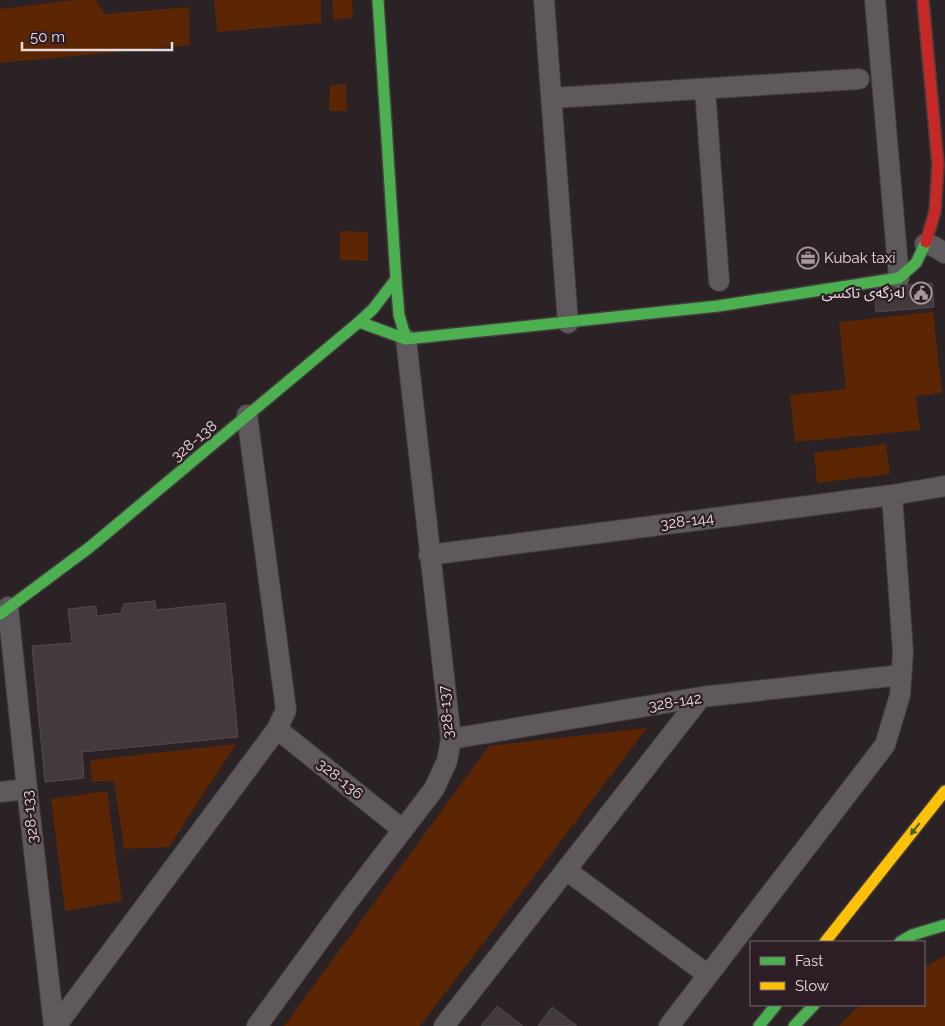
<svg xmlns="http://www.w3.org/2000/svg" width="945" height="1026" viewBox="0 0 945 1026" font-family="Raleway,'Noto Sans Arabic',sans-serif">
	<rect width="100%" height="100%" fill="#2a2225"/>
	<path fill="#5c2605" d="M 75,0 L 96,0 L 105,14 L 189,7 L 190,45 L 0,63 L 0,9 Z
		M 214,0 L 321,0 L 321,23 L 217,32 Z
		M 332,0 L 352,0 L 353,18 L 333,20 Z
		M 346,84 L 347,111 L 329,111 L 330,85 Z
		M 340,231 L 368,232 L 368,261 L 340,260 Z
		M 933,312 L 942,393 L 916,396 L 920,430 L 795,442 L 790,395 L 846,389 L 839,322 Z
		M 886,444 L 890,474 L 817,483 L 814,453 Z
		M 647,728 L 420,1026 L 284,1026 L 489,746 Z
		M 236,744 L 169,847 L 124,849 L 114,781 L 92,782 L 90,760 Z
		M 107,791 L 122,901 L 65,911 L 51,799 Z
		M 945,956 L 945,1026 L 839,1026 L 854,1010 L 862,1005 L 924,1005 L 924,967 Z"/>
	<path fill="#423a3d" stroke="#534b4c" d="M 932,283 L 934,307 L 876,312 L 874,288 Z
		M 155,601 L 156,610 L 225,603 L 238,737 L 82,752 L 84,778 L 45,782 L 32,646 L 72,643 L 68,609 L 96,606 L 97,616 L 121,613 L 124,604 Z
		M 497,1006 L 523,1026 L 481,1026 Z
		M 552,1007 L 577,1026 L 538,1026 Z"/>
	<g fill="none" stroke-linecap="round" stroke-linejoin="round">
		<g stroke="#443d3f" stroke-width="22">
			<path id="street" d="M 544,0 L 568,323
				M 875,0 L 899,278
				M 705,89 L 719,281
				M 552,98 L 859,79
				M 925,244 L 933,246 L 945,253
				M 429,555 L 892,495 L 945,486
				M 8,607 L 27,789 L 54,1026
				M 277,729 L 403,830
				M 451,739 L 701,697 L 901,675
				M 0,792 L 27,789
				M 566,870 L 708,975
				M 56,1026 L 277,729 L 286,710 L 247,415
				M 257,1026 L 346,904 L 434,789 L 447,761 L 451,739 L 406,339
				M 444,1026 L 701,697
				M 669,1026 L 885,745 L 900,695 L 903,652 L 892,495"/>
		</g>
		<g stroke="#443d3f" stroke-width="14">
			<path id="fast" d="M 378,0 L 396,279 L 399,315 L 406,339
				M 359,322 L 406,339 L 718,306 L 899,278 L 916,263 L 926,242
				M 0,614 L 90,547 L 359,322 L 373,309 L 396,279
				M 900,942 L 912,935 L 945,925
				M 759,1026 L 776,1005
				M 794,1026 L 814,1005"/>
		</g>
		<g stroke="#443d3f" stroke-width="14">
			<path id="slow" d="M 825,942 L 945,791"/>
		</g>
		<g stroke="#443d3f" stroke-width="14">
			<path id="jam" d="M 923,0 L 938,165 L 935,211 L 926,242"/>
		</g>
		<use href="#street" stroke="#5d595c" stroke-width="20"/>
		<use href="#fast" stroke="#4caf50" stroke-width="11"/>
		<use href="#slow" stroke="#ffc107" stroke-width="11"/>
		<use href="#jam" stroke="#c62828" stroke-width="11"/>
	</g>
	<defs><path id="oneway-solid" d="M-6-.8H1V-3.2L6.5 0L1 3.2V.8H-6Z" transform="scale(1.25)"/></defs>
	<use fill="#3b5f38" href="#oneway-solid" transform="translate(915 829) rotate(128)"/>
	<defs>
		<g id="office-ring" transform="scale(1.125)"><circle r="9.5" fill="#2d1e25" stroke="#a59b9f" stroke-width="1.5"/><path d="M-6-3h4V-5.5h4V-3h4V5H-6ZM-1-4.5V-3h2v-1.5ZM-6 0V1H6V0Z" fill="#a59b9f"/></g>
		<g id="civic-ring" transform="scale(1.125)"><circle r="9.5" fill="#2d1e25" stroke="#a59b9f" stroke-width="1.5"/><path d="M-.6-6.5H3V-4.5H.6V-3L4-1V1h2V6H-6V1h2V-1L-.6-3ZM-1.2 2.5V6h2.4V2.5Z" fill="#a59b9f"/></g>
	</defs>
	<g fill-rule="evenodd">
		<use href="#office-ring" x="808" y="258"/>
		<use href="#civic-ring" x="921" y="293"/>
	</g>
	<g text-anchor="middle" stroke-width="4.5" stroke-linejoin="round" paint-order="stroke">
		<g font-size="15" fill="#e7dce0" stroke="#2d1e25" text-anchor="start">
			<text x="824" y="263">Kubak taxi</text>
			<text x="905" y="298" text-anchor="end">لەزگەی تاکسی</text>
		</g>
		<g font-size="15" fill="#e7dce0" stroke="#2d1e25">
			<text transform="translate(194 441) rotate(-40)" y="5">328-138</text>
			<text transform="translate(687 521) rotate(-7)" y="5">328-144</text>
			<text transform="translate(675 702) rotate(-9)" y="5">328-142</text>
			<text transform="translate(446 712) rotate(-95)" y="5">328-137</text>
			<text transform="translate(340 779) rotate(39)" y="5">328-136</text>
			<text transform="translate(30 817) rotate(-96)" y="5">328-133</text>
		</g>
	</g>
	<rect x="750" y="941" width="175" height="65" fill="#2d1e25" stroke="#776a70"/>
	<rect x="760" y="957" width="25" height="8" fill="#4caf50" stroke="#776a70"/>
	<text x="795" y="966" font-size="15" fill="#e7dce0">Fast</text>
	<rect x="760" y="982" width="25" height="8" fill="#ffc107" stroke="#776a70"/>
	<text x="795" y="991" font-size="15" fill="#e7dce0">Slow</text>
	<path d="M22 42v8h150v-8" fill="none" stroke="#e7dce0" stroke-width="2.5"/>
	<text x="30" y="42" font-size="15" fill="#e7dce0" stroke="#2d1e25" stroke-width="4" paint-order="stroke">50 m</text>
</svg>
